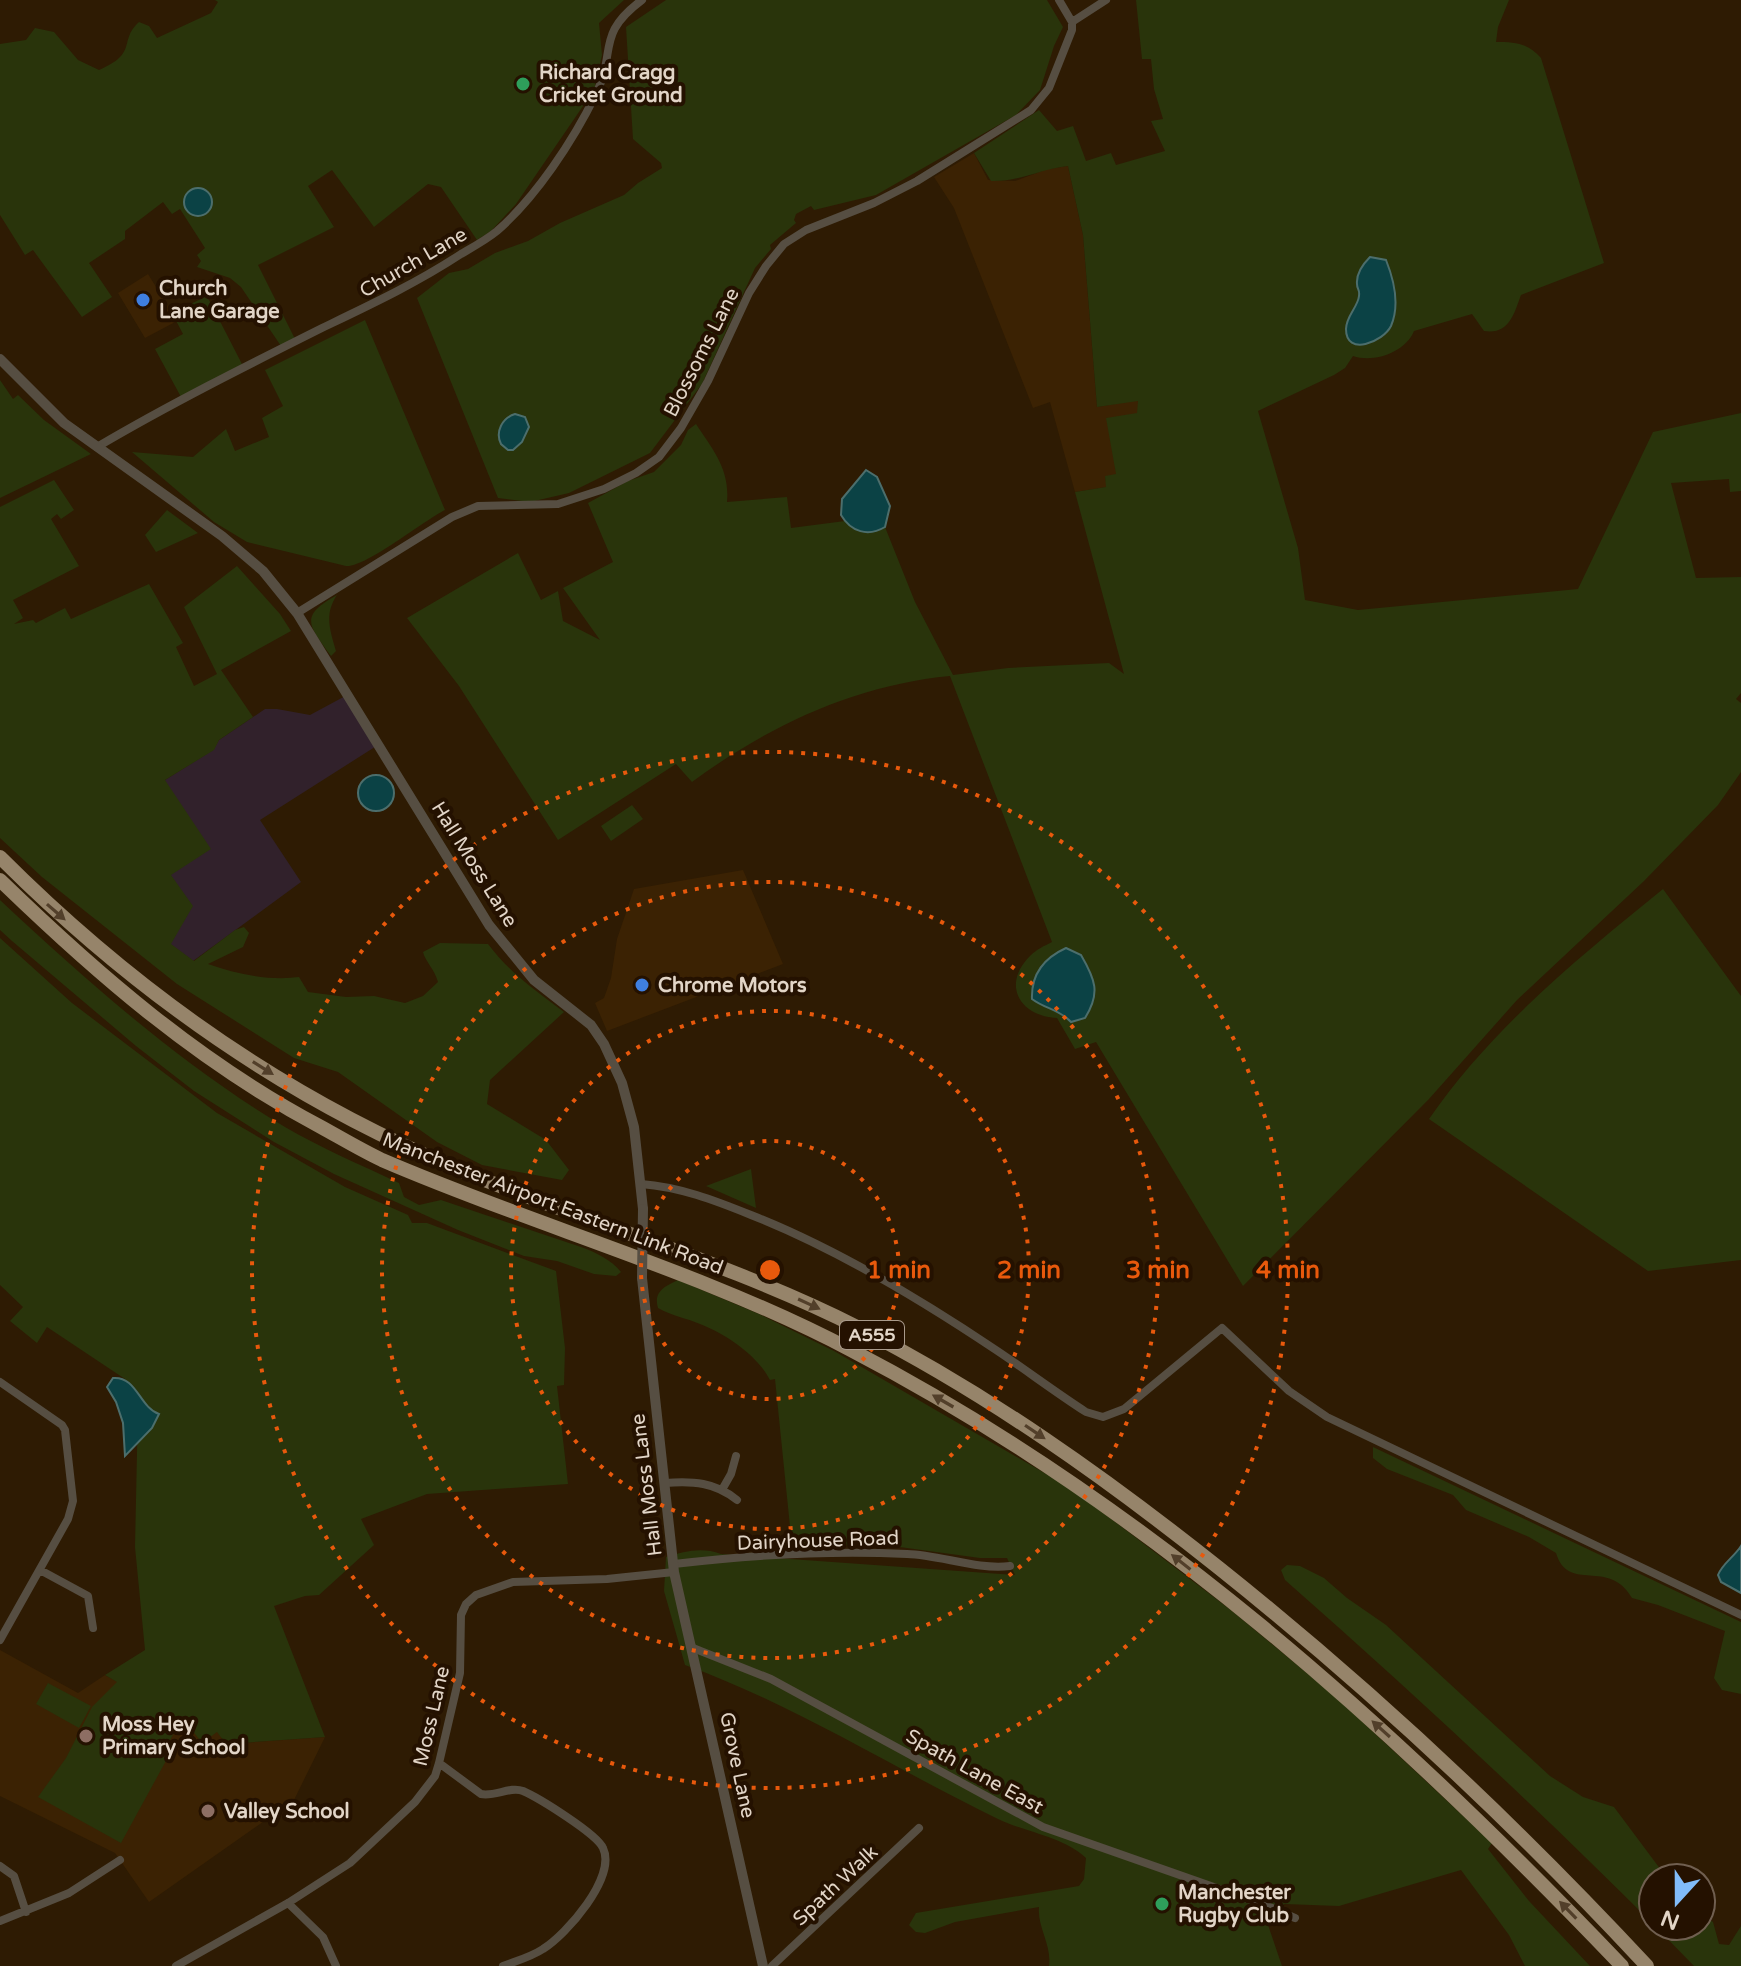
<svg xmlns="http://www.w3.org/2000/svg" width="1741" height="1966" viewBox="0 0 1741 1966" font-family="'Varela Round',sans-serif">
	<rect width="100%" height="100%" fill="#2e1b03"/>
	<path fill="#3b2203" d="M 974,153 L 988,180 L 1015,181 L 1047,169 L 1068,166 L 1083,235 L 1097,407 L 1138,400 L 1147,468 L 1105,477 L 1107,487 L 1075,492 L 1050,402 L 1033,408 L 954,208 L 934,177 Z
		M 148,274 L 177,321 L 145,338 L 118,293 Z
		M 743,870 L 783,964 L 607,1031 L 595,1003 L 604,998 L 611,978 L 617,939 L 634,889 Z
		M 0,1650 L 78,1693 L 105,1675 L 182,1717 L 217,1731 L 226,1744 L 325,1737 L 294,1800 L 149,1902 L 115,1853 L 0,1796 Z"/>
	<path fill="#31212b" d="M 349,694 L 378,745 L 260,820 L 301,882 L 193,961 L 170,944 L 171,875 L 165,780 L 213,750 L 219,740 L 265,709 L 277,709 L 310,715 Z"/>
	<path fill="#29340b" d="M 215,0 L 624,0 L 599,23 L 602,55 L 594,90 L 516,204 L 491,231 L 477,240 L 441,187 L 428,184 L 374,227 L 332,170 L 308,186 L 334,227 L 258,265 L 295,339 L 281,346 L 241,287 L 230,278 L 197,267 L 201,261 L 197,255 L 205,248 L 180,209 L 172,214 L 163,202 L 125,231 L 125,239 L 89,263 L 112,297 L 82,317 L 33,250 L 25,255 L 0,215 L 0,44 L 26,40 L 35,28 L 54,32 L 78,60 L 99,70 C 139,53 118,41 139,22 L 149,26 L 157,38 L 211,13 L 218,2 Z
		M 666,0 L 1047,0 L 1063,27 L 1054,46 L 1040,90 L 1016,115 L 876,195 L 814,210 L 811,206 L 796,214 L 794,220 L 796,223 L 770,245 L 771,249 L 755,268 L 702,384 L 650,453 L 569,493 L 530,502 L 498,498 L 417,298 L 449,273 L 468,269 L 495,253 L 528,241 L 560,223 L 624,195 L 638,183 L 662,168 L 661,163 L 633,139 L 626,27 Z
		M 1136,0 L 1509,0 L 1498,27 L 1496,42 C 1515,42 1528,43 1541,58 L 1604,263 L 1521,295 C 1514,314 1509,335 1484,331 L 1472,314 L 1414,331 C 1405,353 1373,363 1353,356 L 1345,368 L 1334,375 L 1258,411 L 1298,548 L 1305,600 L 1358,610 L 1578,589 L 1653,432 L 1741,413 L 1741,491 L 1730,492 L 1729,479 L 1671,483 L 1696,578 L 1741,577 L 1741,693 L 1736,699 L 1741,703 L 1741,772 L 1718,805 L 1644,881 L 1517,1000 L 1429,1099 L 1243,1286 L 1096,1042 L 1075,1049 L 1057,1018 C 1020,1016 1001,985 1030,956 C 1037,949 1044,946 1052,942 L 950,676 C 855,685 768,726 692,782 L 676,764 L 558,840 L 459,686 L 407,618 L 518,553 L 541,600 L 558,591 L 563,621 L 600,640 L 563,588 L 613,562 L 588,503 L 628,481 L 654,472 L 681,445 L 688,430 L 696,424 C 713,450 730,469 727,502 L 787,497 L 791,528 L 845,521 L 851,527 L 881,530 L 885,527 L 915,602 L 953,675 L 1008,668 L 1109,663 L 1124,674 L 1075,492 L 1106,487 L 1105,476 L 1116,474 L 1106,418 L 1137,413 L 1138,401 L 1097,407 L 1083,235 L 1068,166 C 1041,169 1018,182 991,181 L 974,153 L 1039,110 L 1057,131 L 1073,126 L 1086,161 L 1111,153 L 1116,165 L 1165,151 L 1151,121 L 1163,119 L 1154,89 L 1151,59 L 1142,59 Z
		M 207,296 L 243,366 L 181,397 L 155,349 L 183,334 L 172,313 Z
		M 365,320 L 445,510 C 423,521 365,568 346,566 L 247,542 L 214,522 L 132,452 L 193,457 L 226,429 L 235,451 L 269,437 L 262,418 L 283,406 L 265,370 Z
		M 0,380 L 13,399 L 18,395 L 44,420 L 91,454 L 0,498 Z
		M 54,480 L 74,510 L 61,519 L 57,514 L 51,519 L 79,566 L 13,600 L 23,618 L 14,624 L 33,620 L 36,623 L 65,608 L 71,619 L 149,584 L 183,643 L 176,647 L 194,686 L 217,674 L 184,607 L 237,566 L 280,614 L 291,631 L 221,670 L 253,717 L 219,740 L 214,750 L 165,780 L 211,849 L 171,875 L 193,906 L 171,944 L 194,961 L 235,930 L 244,927 L 249,933 L 243,947 L 208,964 C 236,974 270,981 299,977 L 308,992 L 346,997 L 374,996 L 405,1003 L 423,996 L 438,982 C 435,970 425,961 423,952 L 440,943 L 488,944 C 509,972 536,991 564,1012 L 490,1080 L 487,1104 L 546,1140 L 569,1170 L 562,1180 L 482,1165 L 437,1142 L 338,1072 L 294,1058 L 177,984 L 42,877 L 0,838 L 0,507 Z
		M 167,510 L 198,533 L 156,552 L 145,535 Z
		M 337,595 C 324,614 330,630 336,651 L 331,656 C 308,625 299,616 337,595 Z
		M 632,805 L 643,819 L 611,841 L 601,826 Z
		M 1663,889 L 1741,996 L 1741,1260 L 1648,1271 L 1429,1119 C 1492,1028 1578,958 1663,889 Z
		M 0,900 C 89,983 180,1064 285,1127 C 321,1148 361,1165 399,1183 L 404,1197 L 419,1205 L 441,1200 L 581,1247 C 595,1252 612,1260 621,1272 L 616,1276 L 594,1274 L 557,1261 L 524,1256 L 458,1230 L 334,1174 L 274,1142 L 194,1091 L 136,1046 L 12,941 L 0,930 Z
		M 0,938 L 72,1003 L 217,1113 L 345,1187 L 408,1215 L 412,1223 L 427,1223 L 556,1271 L 565,1348 L 564,1385 L 557,1386 L 568,1484 L 427,1494 L 361,1519 L 374,1545 L 319,1595 L 305,1596 L 274,1606 L 325,1737 L 226,1744 L 217,1732 L 202,1743 L 182,1717 L 163,1754 L 167,1759 L 121,1843 L 38,1797 L 66,1758 L 92,1707 L 117,1682 L 105,1675 L 145,1650 L 135,1547 L 138,1405 L 125,1379 L 47,1327 L 37,1343 L 10,1321 L 23,1307 L 0,1285 Z
		M 751,1169 L 756,1208 L 706,1186 Z
		M 678,1280 L 759,1314 L 834,1351 L 1072,1489 L 1232,1611 L 1337,1698 L 1492,1843 L 1488,1849 L 1529,1901 L 1590,1966 L 1525,1966 L 1509,1935 L 1461,1870 L 1339,1906 L 1284,1904 L 1284,1906 L 1266,1919 L 1282,1966 L 1049,1966 C 1052,1945 1037,1927 1039,1907 L 955,1922 L 925,1933 L 916,1932 L 909,1925 L 916,1913 L 1079,1886 L 1084,1879 L 1086,1858 C 1062,1836 1027,1833 998,1819 C 893,1768 795,1705 685,1665 L 664,1591 L 666,1557 C 685,1551 702,1547 721,1554 L 1015,1575 L 1007,1558 L 980,1558 L 885,1545 L 792,1546 L 775,1379 L 770,1380 C 757,1355 726,1334 700,1324 C 686,1318 672,1316 658,1308 C 653,1292 665,1286 678,1280 Z
		M 1373,1447 L 1741,1622 L 1741,1694 L 1722,1690 L 1714,1678 L 1725,1631 L 1658,1605 L 1632,1598 C 1609,1557 1568,1594 1556,1553 L 1529,1537 L 1466,1510 L 1453,1495 L 1387,1469 L 1373,1458 Z
		M 1287,1565 L 1300,1566 L 1324,1578 L 1347,1598 L 1386,1625 L 1550,1776 L 1583,1797 L 1614,1807 L 1667,1878 L 1653,1878 L 1653,1924 C 1534,1805 1411,1691 1285,1580 L 1281,1570 Z
		M 48,1683 L 91,1706 L 79,1728 L 36,1704 Z
		M 1701,1914 L 1713,1922 L 1719,1944 L 1729,1945 L 1741,1926 L 1741,1966 L 1694,1966 L 1655,1926 L 1701,1926 Z"/>
	<path fill="#0b4245" stroke="#4c6e6c" stroke-width="2" d="M184 202a14 14 0 1 1 28 0a14 14 0 1 1-28 0Z
		M 1370,257 L 1386,260 C 1394,280 1400,305 1391,326 C 1383,342 1346,357 1346,329 C 1346,316 1358,307 1359,296 C 1360,289 1357,290 1357,284 C 1356,273 1363,264 1370,257 Z
		M 515,414 L 525,417 L 529,427 L 522,442 L 513,450 L 508,450 L 501,444 C 495,432 502,418 515,414 Z
		M 866,470 L 877,477 L 890,506 L 885,527 C 868,537 851,532 841,515 L 842,499 Z
		M358 793a18 18 0 1 1 36 0a18 18 0 1 1-36 0Z
		M 1066,948 L 1081,955 C 1095,979 1101,993 1085,1018 L 1071,1022 C 1059,1009 1045,1009 1032,999 C 1031,974 1044,958 1066,948 Z
		M 113,1378 C 137,1376 139,1407 159,1414 L 152,1428 L 125,1456 L 123,1423 L 116,1402 L 107,1387 Z
		M 1741,1546 L 1741,1593 L 1721,1582 L 1718,1575 C 1722,1564 1735,1556 1741,1546 Z"/>
	<g fill="none" stroke-linecap="round" stroke-linejoin="round">
		<path stroke="#564e42" stroke-width="8" d="M 1072,22 L 1106,0
			M 97,447 C 170,404 246,366 322,328 C 370,305 417,283 461,254 C 473,247 486,240 497,231 C 536,197 573,141 596,94 C 617,51 595,35 642,0
			M 297,613 L 452,517 L 478,506 L 558,504 L 604,489 L 636,473 L 659,457 L 681,428 L 708,381 L 749,293 L 766,266 L 784,244 L 806,230 L 874,203 L 917,181 L 1031,110 L 1049,88 L 1072,30 L 1072,22 L 1059,0
			M 641,1184 C 680,1187 714,1200 751,1215 C 835,1248 920,1299 996,1350 C 1026,1370 1055,1392 1086,1412 L 1103,1417 L 1124,1409 L 1222,1328 L 1289,1391 L 1327,1417 L 1741,1615
			M 0,1382 L 62,1425 L 65,1430 L 73,1501 L 68,1519 L 0,1640
			M 665,1483 C 693,1481 715,1482 737,1500
			M 723,1488 L 731,1474 L 736,1456
			M 674,1564 C 751,1555 829,1550 907,1554 C 941,1555 976,1570 1010,1566
			M 40,1570 L 88,1596 L 93,1628
			M 693,1648 L 771,1679 L 1043,1827 L 1265,1905 L 1295,1918
			M 439,1763 L 481,1794 C 495,1797 510,1786 523,1791 C 539,1798 597,1834 603,1848 C 617,1877 566,1935 543,1949 C 531,1957 516,1961 503,1966
			M 0,1866 L 14,1876 L 26,1912
			M 288,1903 L 323,1937 L 336,1966
			M 0,1921 L 69,1893 L 120,1860
			M 176,1966 L 288,1903 L 350,1863 L 415,1802 L 435,1776 L 439,1763 L 460,1673 L 461,1615 L 466,1604 L 476,1595 L 513,1582 L 607,1579 L 674,1572
			M 772,1966 L 919,1828"/>
		<path stroke="#564e42" stroke-width="10" d="M 0,359 L 64,423 L 222,536 L 263,571 L 297,613 L 489,925 L 534,980 L 591,1025 L 604,1044 L 622,1083 L 634,1127 L 643,1209
			M 642,1278 L 674,1572 L 763,1966"/>
		<path stroke="#96846a" stroke-width="14" d="M 0,857 C 131,988 284,1097 455,1168 C 589,1224 729,1262 859,1328 C 988,1394 1106,1478 1219,1568 C 1372,1690 1514,1823 1647,1966
			M 0,880 C 98,975 200,1063 321,1127 C 341,1138 361,1150 382,1160 C 537,1227 701,1271 851,1350 C 1145,1503 1394,1727 1622,1966"/>
		<path stroke="#564e42" stroke-width="10" d="M 642,1278 L 643,1209"/>
	</g>
	<defs><path id="oneway-solid" d="M-6-.8H1V-3.2L6.5 0L1 3.2V.8H-6Z" transform="scale(2)"/></defs>
	<g fill="#523f2a">
		<use href="#oneway-solid" transform="translate(56 912) rotate(41)"/>
		<use href="#oneway-solid" transform="translate(263 1068) rotate(32)"/>
		<use href="#oneway-solid" transform="translate(809 1304) rotate(25)"/>
		<use href="#oneway-solid" transform="translate(943 1401) rotate(-150)"/>
		<use href="#oneway-solid" transform="translate(1035 1432) rotate(34)"/>
		<use href="#oneway-solid" transform="translate(1181 1562) rotate(-142)"/>
		<use href="#oneway-solid" transform="translate(1381 1729) rotate(-138)"/>
		<use href="#oneway-solid" transform="translate(1568 1910) rotate(-134)"/>
	</g>
	<g fill="none" stroke="#e8590c" stroke-width="4" stroke-dasharray="4 8">
		<circle cx="770" cy="1270" r="129"/>
		<circle cx="770" cy="1270" r="259"/>
		<circle cx="770" cy="1270" r="388"/>
		<circle cx="770" cy="1270" r="518"/>
	</g>
	<g fill="#2e9e5b" stroke="#241100" stroke-width="3">
		<circle cx="523" cy="84" r="8"/>
		<circle cx="1162" cy="1904" r="8"/>
	</g>
	<g fill="#3f7fe0" stroke="#241100" stroke-width="3">
		<circle cx="143" cy="300" r="8"/>
		<circle cx="642" cy="985" r="8"/>
	</g>
	<g fill="#8d6e63" stroke="#241100" stroke-width="3">
		<circle cx="86" cy="1736" r="8"/>
		<circle cx="208" cy="1811" r="8"/>
	</g>
	<g text-anchor="middle" stroke-width="8" stroke-linejoin="round" paint-order="stroke">
		<rect fill="#241100" stroke="#a99a8b" stroke-width="2" x="840" y="1321" width="64" height="28" rx="6"/>
		<g font-size="18" font-weight="bold" fill="#e2d5c7">
			<text x="872" y="1341">A555</text>
		</g>
		<g font-size="20" font-weight="bold" fill="#e2d5c7" stroke="#241100" text-anchor="start">
			<text x="539" y="79">Richard Cragg<tspan x="539" dy="23">Cricket Ground</tspan></text>
			<text x="159" y="295">Church<tspan x="159" dy="23">Lane Garage</tspan></text>
			<text x="658" y="992">Chrome Motors</text>
			<text x="102" y="1731">Moss Hey<tspan x="102" dy="23">Primary School</tspan></text>
			<text x="224" y="1818">Valley School</text>
			<text x="1178" y="1899">Manchester<tspan x="1178" dy="23">Rugby Club</tspan></text>
		</g>
		<g font-size="20" fill="#e2d5c7" stroke="#241100">
			<text transform="translate(413 262) rotate(-30)" y="7">Church Lane</text>
			<text transform="translate(701 352) rotate(-63)" y="7">Blossoms Lane</text>
			<text transform="translate(475 864) rotate(58)" y="7">Hall Moss Lane</text>
			<text transform="translate(553 1203) rotate(21)" y="7">Manchester Airport Eastern Link Road</text>
			<text transform="translate(646 1485) rotate(-97)" y="7">Hall Moss Lane</text>
			<text transform="translate(818 1540) rotate(-2)" y="7">Dairyhouse Road</text>
			<text transform="translate(431 1716) rotate(-77)" y="7">Moss Lane</text>
			<text transform="translate(738 1765) rotate(78)" y="7">Grove Lane</text>
			<text transform="translate(975 1771) rotate(29)" y="7">Spath Lane East</text>
			<text transform="translate(835 1885) rotate(-43)" y="7">Spath Walk</text>
		</g>
	</g>
	<circle cx="770" cy="1270" r="12" fill="#e8590c" stroke="#241100" stroke-width="4"/>
	<g font-size="24" text-anchor="middle" font-weight="bold" fill="#e8590c" stroke="#241100" stroke-width="8" stroke-linejoin="round" paint-order="stroke">
		<text x="899" y="1278">1 min</text>
		<text x="1029" y="1278">2 min</text>
		<text x="1158" y="1278">3 min</text>
		<text x="1288" y="1278">4 min</text>
	</g>
	<g transform="translate(1677 1902) rotate(201)"><circle r="38" fill="#241100" stroke="#705f50" stroke-width="2"/>
	<path d="M0-6L14 30L0 20L-14 30Z" fill="#81bcfa"/>
	<text y="-12" font-size="22" font-weight="bold" text-anchor="middle" fill="#e2d5c7">N</text>
	</g>
</svg>
